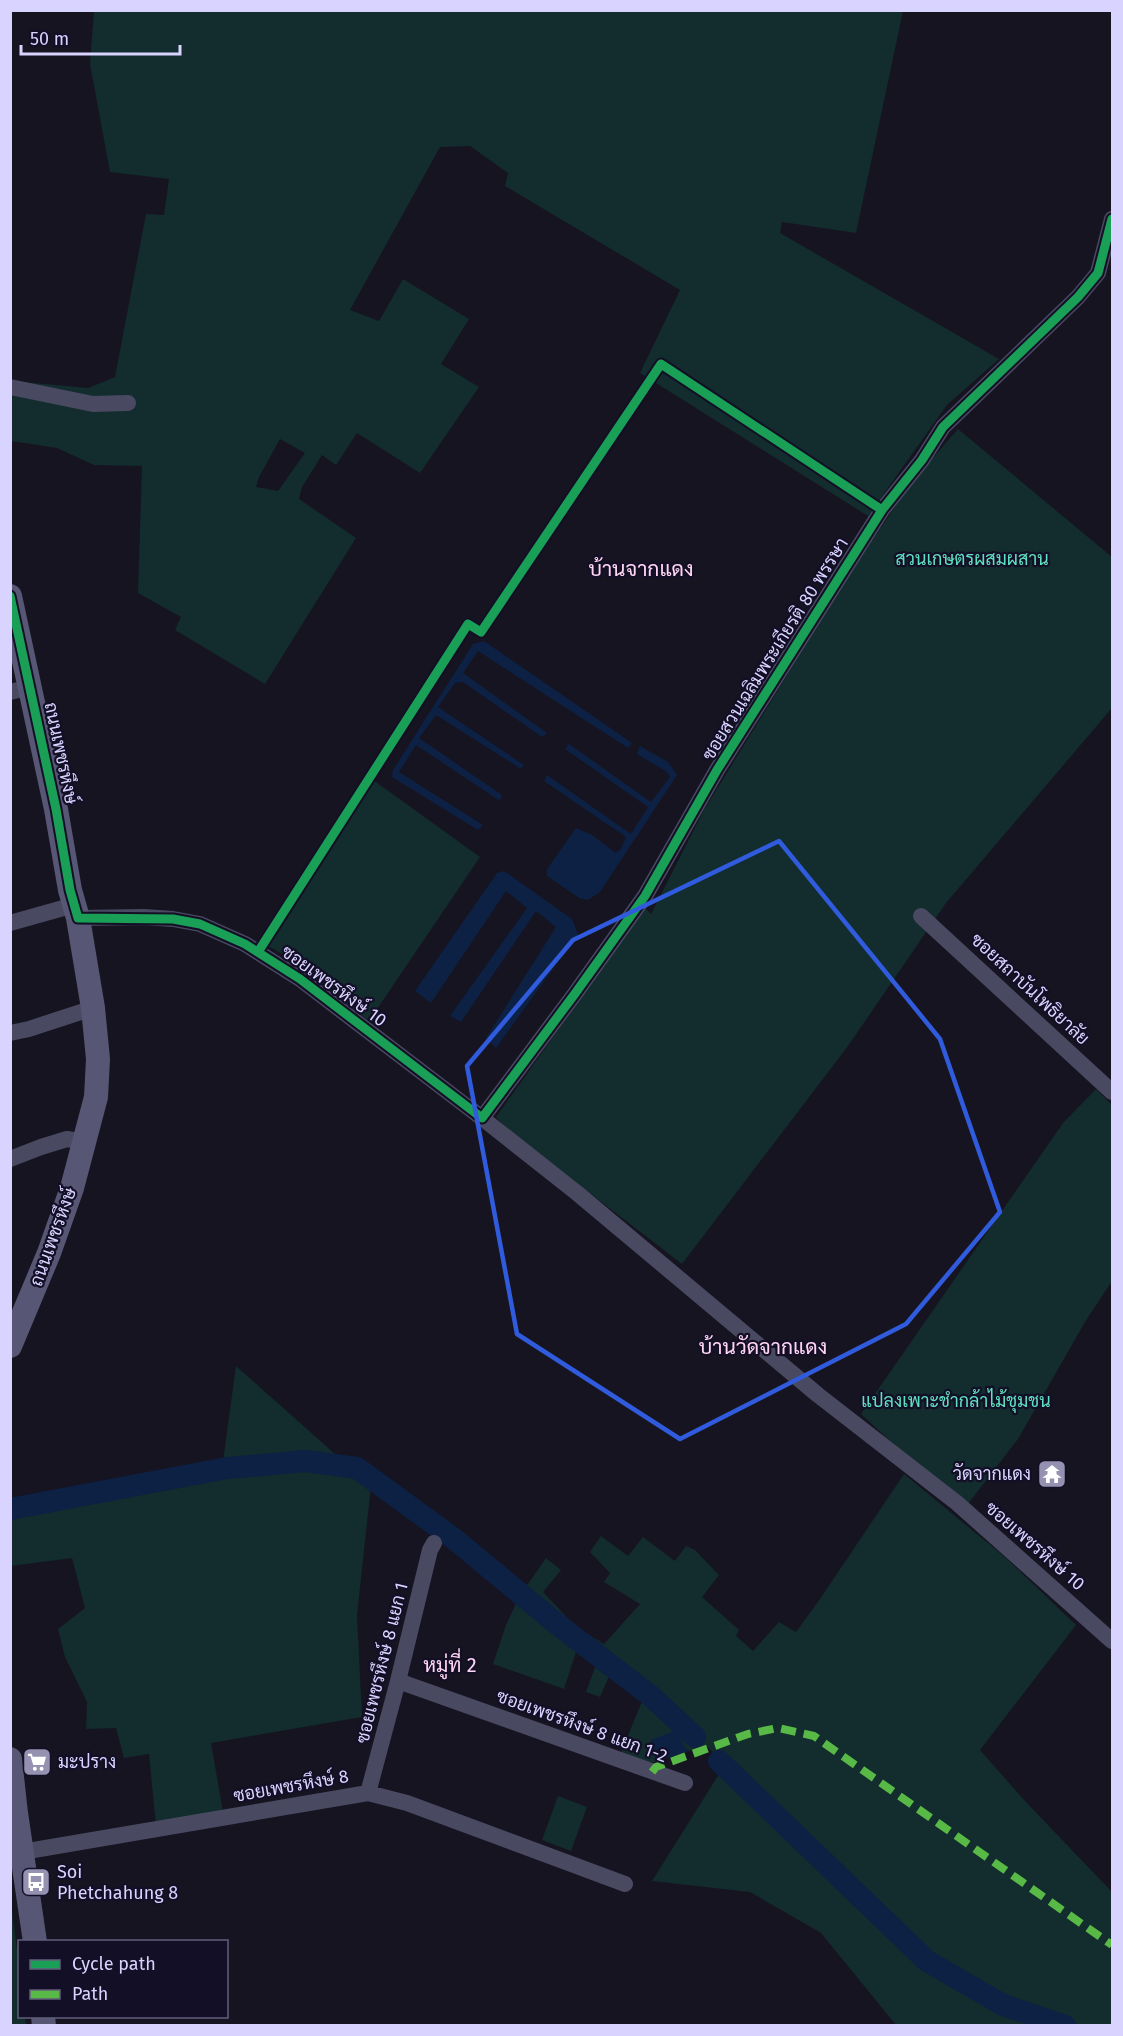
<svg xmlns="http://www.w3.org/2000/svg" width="1123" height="2036" viewBox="0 0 1123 2036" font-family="'Fira Sans',Sarabun,sans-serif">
	<rect width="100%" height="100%" fill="#161421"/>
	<path fill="#132c2d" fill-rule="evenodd" d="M 94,11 L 903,11 L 856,233 L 782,222 L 780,233 L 999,359 L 947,405 L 868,516 L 640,373 L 680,290 L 505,186 L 508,173 L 470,146 L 440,147 L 350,310 L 379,321 L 403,279 L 469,319 L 441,364 L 479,387 L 420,473 L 357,433 L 336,465 L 322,455 L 302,487 L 299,499 L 356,538 L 265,684 L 175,630 L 181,617 L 138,593 L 142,466 L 94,465 L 57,448 L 11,441 L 11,381 L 88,388 L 115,377 L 146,214 L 164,215 L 169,179 L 110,172 L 90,64 ZM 280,439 L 305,453 L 278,491 L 256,487 L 259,477 Z
		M 958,429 L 1112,557 L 1112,708 L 946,903 L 848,1046 L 682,1264 L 505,1128 L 496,1117 L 645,908 L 651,914 L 704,810 L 845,581 L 911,483 Z
		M 369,777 L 480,857 L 369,1021 L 294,961 L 265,944 Z
		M 1096,1089 L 1112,1105 L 1112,1281 L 1085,1322 L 1018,1439 L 964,1509 L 861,1414 L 1063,1123 Z
		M 236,1366 L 371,1486 L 357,1615 L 362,1717 L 211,1743 L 223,1812 L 156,1825 L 149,1754 L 124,1758 L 116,1728 L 86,1729 L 87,1702 L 65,1657 L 58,1629 L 85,1608 L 72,1558 L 11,1566 L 10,1499 L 223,1461 Z
		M 904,1474 L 1006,1558 L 1076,1625 L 980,1750 L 1025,1801 L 1112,1892 L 1112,2025 L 896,2025 L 821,1933 L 750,1892 L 652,1881 L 726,1763 L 705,1745 L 689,1751 L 684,1747 L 651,1740 L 656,1762 L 645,1763 L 620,1755 L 645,1694 L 612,1670 L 600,1697 L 586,1692 L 598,1659 L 576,1652 L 564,1689 L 493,1664 L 506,1625 L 519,1597 L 546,1558 L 561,1570 L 543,1592 L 576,1627 L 604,1644 L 640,1604 L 604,1582 L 610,1573 L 590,1552 L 601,1536 L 628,1556 L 643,1537 L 675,1561 L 686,1546 L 695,1550 L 719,1575 L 702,1597 L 739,1630 L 736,1636 L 753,1651 L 779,1622 L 796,1632 L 820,1599 Z
		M 558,1796 L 587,1807 L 571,1851 L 542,1840 Z
		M 10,1895 L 19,1965 L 20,2016 L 25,2017 L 26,2025 L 11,2025 Z"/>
	<path fill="#0d2144" d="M 484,641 L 632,743 L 628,748 L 478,651 L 463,673 L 547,733 L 542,737 L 463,682 L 455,683 L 438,707 L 524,765 L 521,769 L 436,715 L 419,738 L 502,795 L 500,801 L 416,745 L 399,772 L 483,825 L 478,830 L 392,777 L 393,770 L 473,644 Z
		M 569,744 L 651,802 L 670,777 L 667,772 L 637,754 L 640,746 L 668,762 L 677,775 L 600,892 L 588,900 L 579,898 L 547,876 L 547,869 L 576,828 L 592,835 L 616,853 L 621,849 L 626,837 L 544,781 L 547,775 L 631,834 L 648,807 L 565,749 Z
		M 504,871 L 572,919 L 578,934 L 496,1048 L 486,1038 L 556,927 L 536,911 L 461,1022 L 450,1016 L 527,908 L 506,891 L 431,1003 L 415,991 L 497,873 Z
		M 677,1730 L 684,1747 L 689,1751 L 656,1762 L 651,1740 Z"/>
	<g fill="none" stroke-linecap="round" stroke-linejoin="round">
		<path stroke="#0d2144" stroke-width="22" d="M 10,1509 L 227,1468 L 306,1461 L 357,1468 L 453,1538 L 557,1624 L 652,1697 L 695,1737
			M 719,1761 L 927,1961 L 1003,2005 L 1065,2026"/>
		<path stroke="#4a4962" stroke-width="16" d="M 10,387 L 93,404 L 128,403
			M 10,692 L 30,687
			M 921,916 L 1112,1092
			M 78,918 L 144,917 L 173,919 L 200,924 L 245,944 L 300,979 L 482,1118 L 577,1193 L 818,1395 L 957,1503 L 1112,1641
			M 10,923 L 74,905
			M 10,1033 L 29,1029 L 93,1008
			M 482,1118 L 574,995 L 645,896 L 717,770 L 882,510 L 922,460 L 943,427 L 1078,297 L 1098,273 L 1112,219
			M 10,1159 L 41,1147 L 67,1139 L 85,1142
			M 398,1681 L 685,1783
			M 368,1793 L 398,1681 L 430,1550 L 434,1543
			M 22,1852 L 368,1793 L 407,1803 L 625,1884"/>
		<path stroke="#575674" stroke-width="24" d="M 10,596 L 56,809 L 70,890 L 78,918 L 93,1008 L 98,1059 L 96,1097 L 72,1188 L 49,1253 L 10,1346
			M 10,1759 L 16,1813 L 35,1942
			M 43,2016 L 44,2026"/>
		<path stroke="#58b947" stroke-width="8" stroke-dasharray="15 8" stroke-linecap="butt" d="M 652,1772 L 656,1767 L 748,1734 L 778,1728 L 814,1736 L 1112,1945"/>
		<g stroke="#130f26" stroke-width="13">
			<path id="cycleway" d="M 10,596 L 56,809 L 70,890 L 78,918 L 173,919 L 200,924 L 245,944 L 300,979 L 482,1118 L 574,995 L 645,896 L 717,770 L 882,510 L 922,460 L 943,427 L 1078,297 L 1098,273 L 1112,219
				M 258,952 L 468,624 L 481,632 L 661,364 L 882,510"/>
		</g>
		<use href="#cycleway" stroke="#1a9f57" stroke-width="9"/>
	</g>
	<path fill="none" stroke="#305bdc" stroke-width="4.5" stroke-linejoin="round" d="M 779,841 L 940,1039 L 1000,1212 L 906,1324 L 680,1439 L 517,1334 L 467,1066 L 573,940 Z"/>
	<defs>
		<g id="temple-square" transform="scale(1.5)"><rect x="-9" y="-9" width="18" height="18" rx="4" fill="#9591b1" stroke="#130f26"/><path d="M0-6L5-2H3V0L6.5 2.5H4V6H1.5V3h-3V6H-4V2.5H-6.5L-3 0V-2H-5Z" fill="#fff"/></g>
		<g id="supermarket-square" transform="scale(1.5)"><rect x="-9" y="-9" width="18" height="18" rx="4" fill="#9591b1" stroke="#130f26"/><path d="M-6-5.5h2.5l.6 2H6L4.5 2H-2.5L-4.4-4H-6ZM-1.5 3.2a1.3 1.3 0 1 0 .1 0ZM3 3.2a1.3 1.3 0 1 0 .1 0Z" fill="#fff"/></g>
		<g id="bus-square" transform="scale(1.5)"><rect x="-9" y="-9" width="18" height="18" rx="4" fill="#9591b1" stroke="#130f26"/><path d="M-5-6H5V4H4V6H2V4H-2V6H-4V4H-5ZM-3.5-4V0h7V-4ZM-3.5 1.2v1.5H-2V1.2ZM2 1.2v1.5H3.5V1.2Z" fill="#fff"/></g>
	</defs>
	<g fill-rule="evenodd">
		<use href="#temple-square" x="1052" y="1474"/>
		<use href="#supermarket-square" x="37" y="1762"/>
		<use href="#bus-square" x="36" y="1882"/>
	</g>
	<g text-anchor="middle" stroke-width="4.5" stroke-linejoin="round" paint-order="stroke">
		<g font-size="18" fill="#5fe0c0" stroke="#130f26">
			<text x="972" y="565">สวนเกษตรผสมผสาน</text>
			<text x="956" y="1407">แปลงเพาะชำกล้าไม้ชุมชน</text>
		</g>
		<g font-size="18" fill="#d9d4ff" stroke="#130f26">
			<text transform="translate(775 649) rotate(-58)" y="6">ซอยสวนเฉลิมพระเกียรติ 80 พรรษา</text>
			<text transform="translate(61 753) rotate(78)" y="6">ถนนเพชรหึงษ์</text>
			<text transform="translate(334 986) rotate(36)" y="6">ซอยเพชรหึงษ์ 10</text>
			<text transform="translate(1030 989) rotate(43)" y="6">ซอยสถาบันโพธิยาลัย</text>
			<text transform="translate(53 1237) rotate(-70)" y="6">ถนนเพชรหึงษ์</text>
			<text transform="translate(1035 1546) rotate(41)" y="6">ซอยเพชรหึงษ์ 10</text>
			<text transform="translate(382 1663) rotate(-76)" y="6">ซอยเพชรหึงษ์ 8 แยก 1</text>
			<text transform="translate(582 1726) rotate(20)" y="6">ซอยเพชรหึงษ์ 8 แยก 1-2</text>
			<text transform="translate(291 1786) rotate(-10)" y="6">ซอยเพชรหึงษ์ 8</text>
		</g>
		<g font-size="18" fill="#d9d4ff" stroke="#130f26" text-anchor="start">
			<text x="1031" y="1480" text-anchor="end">วัดจากแดง</text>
			<text x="58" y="1768">มะปราง</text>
			<text x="57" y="1878">Soi<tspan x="57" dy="21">Phetchahung 8</tspan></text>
		</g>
		<g font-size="20" fill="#ffd6f0" stroke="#130f26">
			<text x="450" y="1672">หมู่ที่ 2</text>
		</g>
		<g font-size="21" fill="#ffd6f0" stroke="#130f26">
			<text x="641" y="576">บ้านจากแดง</text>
			<text x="763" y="1354">บ้านวัดจากแดง</text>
		</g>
	</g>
	<rect width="1123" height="2036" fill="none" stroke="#d9d4ff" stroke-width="24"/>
	<rect x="18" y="1940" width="210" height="78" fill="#130f26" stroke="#625e7d" stroke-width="1.5"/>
	<rect x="30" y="1960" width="30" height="9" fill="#1a9f57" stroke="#625e7d" stroke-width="1.5"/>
	<text x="72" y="1970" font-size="18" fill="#d9d4ff">Cycle path</text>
	<rect x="30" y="1990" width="30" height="9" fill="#58b947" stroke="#625e7d" stroke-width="1.5"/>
	<text x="72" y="2000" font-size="18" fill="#d9d4ff">Path</text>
	<path d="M21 45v9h159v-9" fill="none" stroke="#d9d4ff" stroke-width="3"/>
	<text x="30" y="45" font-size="18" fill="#d9d4ff" stroke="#130f26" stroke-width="4.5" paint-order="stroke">50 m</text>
</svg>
